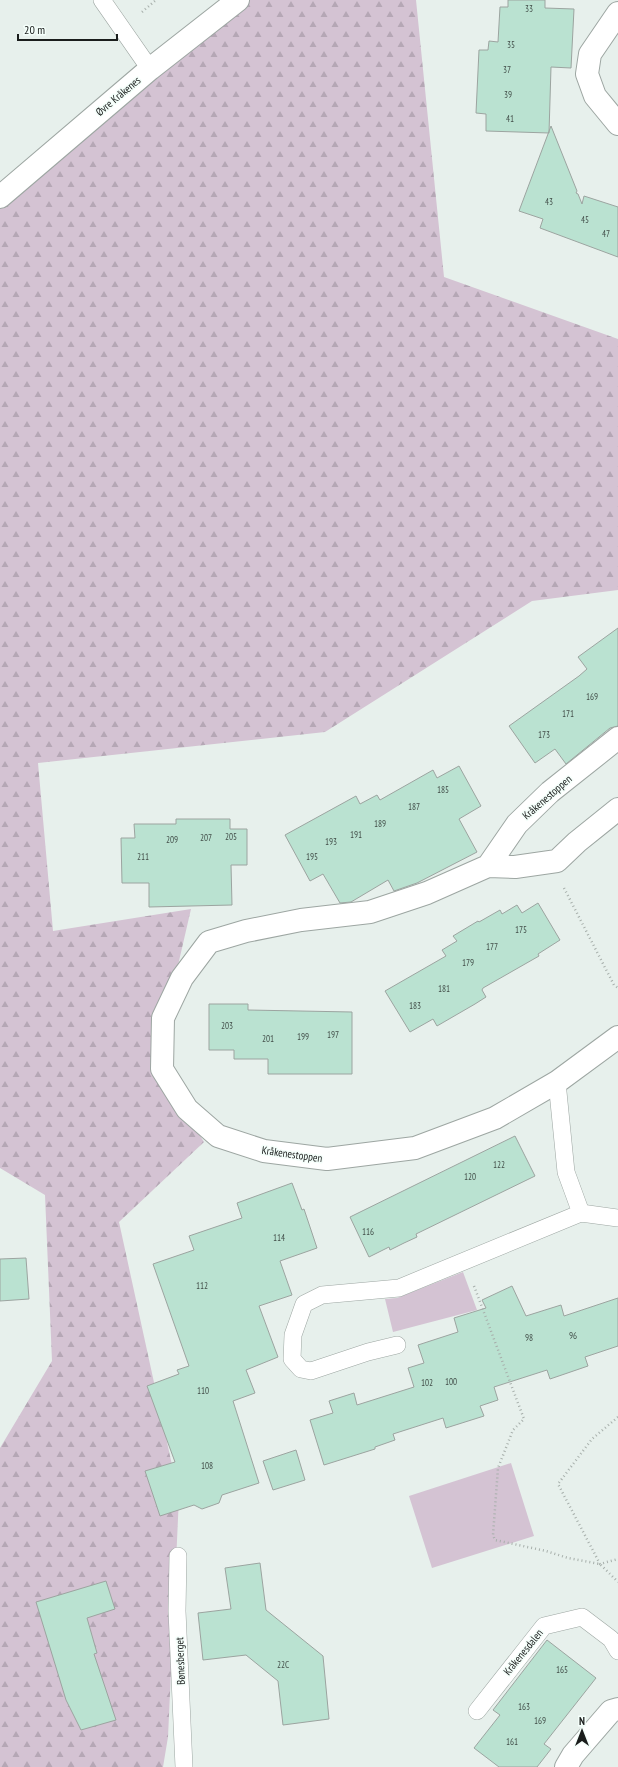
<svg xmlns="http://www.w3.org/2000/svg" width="618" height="1767" viewBox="0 0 618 1767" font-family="'PT Sans Narrow',sans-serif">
	<defs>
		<pattern id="forest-firs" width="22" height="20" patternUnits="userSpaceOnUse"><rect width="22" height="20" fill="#d4c3d3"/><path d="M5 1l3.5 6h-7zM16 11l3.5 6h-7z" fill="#b5a7b5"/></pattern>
	</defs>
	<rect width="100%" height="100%" fill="#e7f0ec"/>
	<path fill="url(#forest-firs)" d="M 249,0 L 416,0 L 444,277 L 618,339 L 618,590 L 532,601 L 325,732 L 38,763 L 53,931 L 191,909 L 155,1065 L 204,1142 L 119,1222 L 179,1497 L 168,1737 L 163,1767 L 0,1767 L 0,1448 L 52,1361 L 45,1195 L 0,1168 L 0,193 Z"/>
	<path fill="#d4c3d3" d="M 463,1272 L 477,1310 L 393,1332 L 385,1299 L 397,1298 Z
		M 511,1463 L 534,1536 L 432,1568 L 409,1496 Z"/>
	<path fill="#bae2d1" stroke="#9ca4a0" d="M 508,0 L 545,0 L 545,8 L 574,9 L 571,68 L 551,67 L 549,133 L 486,131 L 486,114 L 476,113 L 479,50 L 488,50 L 489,41 L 498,42 L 500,7 L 508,7 Z
		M 551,126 L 577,191 L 576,193 L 578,194 L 582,204 L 584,196 L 618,207 L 618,257 L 540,228 L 543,219 L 519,211 Z
		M 618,628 L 618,726 L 610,728 L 566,764 L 555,749 L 535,763 L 509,726 L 579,676 L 587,669 L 578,657 Z
		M 459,766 L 481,806 L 459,819 L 477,852 L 417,883 L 394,891 L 388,880 L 351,902 L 340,903 L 323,874 L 310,881 L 285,835 L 356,796 L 360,804 L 377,795 L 380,800 L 433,770 L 437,778 Z
		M 176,819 L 230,819 L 230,829 L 247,829 L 247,865 L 231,865 L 232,905 L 149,907 L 149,883 L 122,883 L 121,838 L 135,838 L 134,824 L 176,824 Z
		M 538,903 L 560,940 L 538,954 L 539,956 L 483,988 L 482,990 L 486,997 L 475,1004 L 437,1026 L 433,1019 L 410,1032 L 385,991 L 446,956 L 442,950 L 457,941 L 453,936 L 478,921 L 479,922 L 500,910 L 502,914 L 517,905 L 522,913 Z
		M 209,1004 L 248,1004 L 248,1010 L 352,1012 L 352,1074 L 268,1074 L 268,1059 L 234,1059 L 234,1050 L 209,1050 Z
		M 515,1136 L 535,1176 L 416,1234 L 417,1237 L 404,1243 L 390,1250 L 389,1247 L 369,1257 L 350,1217 Z
		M 292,1183 L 302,1210 L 304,1209 L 317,1248 L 280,1261 L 292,1295 L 259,1306 L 278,1357 L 246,1370 L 255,1393 L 233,1401 L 259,1483 L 222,1495 L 219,1503 L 202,1509 L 194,1505 L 160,1516 L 145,1471 L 175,1462 L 147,1386 L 179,1374 L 177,1370 L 189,1366 L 153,1264 L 194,1250 L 189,1236 L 242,1218 L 237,1203 Z
		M 26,1258 L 29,1299 L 0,1301 L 0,1259 Z
		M 512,1286 L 526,1316 L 561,1305 L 564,1316 L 618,1298 L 618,1346 L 585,1357 L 588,1366 L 550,1379 L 547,1370 L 494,1387 L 498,1400 L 480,1406 L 484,1416 L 446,1428 L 443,1418 L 393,1434 L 395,1440 L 375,1447 L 375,1449 L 324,1465 L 310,1420 L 333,1413 L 329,1401 L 354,1393 L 357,1405 L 414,1387 L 408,1368 L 424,1363 L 418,1345 L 458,1332 L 454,1318 L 486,1308 L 482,1300 Z
		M 296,1450 L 305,1480 L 273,1490 L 263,1461 Z
		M 260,1563 L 266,1610 L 323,1656 L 329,1719 L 283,1725 L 278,1681 L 246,1655 L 203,1660 L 198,1613 L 231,1609 L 225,1568 Z
		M 106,1581 L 115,1609 L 87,1618 L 97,1653 L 94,1654 L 116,1720 L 81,1730 L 66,1700 L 36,1602 Z
		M 547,1640 L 596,1678 L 544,1744 L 551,1749 L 537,1767 L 499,1767 L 474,1748 L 500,1715 L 493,1710 Z"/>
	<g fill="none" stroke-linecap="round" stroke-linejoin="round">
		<g stroke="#9da6a2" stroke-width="18">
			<path id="lane" d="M 102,0 L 150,69
				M 557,1082 L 566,1172 L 581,1213 L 618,1218
				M 397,1345 L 368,1352 L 311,1371 L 301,1369 L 292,1359 L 293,1335 L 304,1304 L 322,1295 L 399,1288 L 581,1213
				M 178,1556 L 177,1611 L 184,1767
				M 477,1711 L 544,1626 L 582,1617 L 611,1639 L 618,1651"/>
		</g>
		<g stroke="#9da6a2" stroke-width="24">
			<path id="street" d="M 618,13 L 590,54 L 587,74 L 595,96 L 618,124
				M 618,738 L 550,792 L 517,824 L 488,866 L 427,893 L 370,912 L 301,920 L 246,931 L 209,942 L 182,978 L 163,1018 L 162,1069 L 187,1109 L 218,1136 L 264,1151 L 327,1159 L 415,1148 L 495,1118 L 557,1082 L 618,1037
				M 488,866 L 515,867 L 557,861 L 577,842 L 618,809
				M 566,1767 L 573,1755 L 611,1711 L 618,1709"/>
		</g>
		<g stroke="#9da6a2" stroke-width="24">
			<path id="secondary" d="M 0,197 L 150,69 L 238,0"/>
		</g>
		<path stroke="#a7afab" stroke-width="2.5" stroke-dasharray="1 3" stroke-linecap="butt" d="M 142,12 L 156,0
			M 564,888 L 614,985 L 618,988
			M 474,1286 L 524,1419 L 513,1430 L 498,1468 L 493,1535 L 495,1540 L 546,1551 L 568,1558 L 600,1564 L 618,1582
			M 618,1417 L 592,1439 L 558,1484 L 600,1564 L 618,1559"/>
		<use href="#lane" stroke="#fff" stroke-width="17"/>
		<use href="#street" stroke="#fff" stroke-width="22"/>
		<use href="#secondary" stroke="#fff" stroke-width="22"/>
	</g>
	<g text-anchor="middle" stroke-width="3" stroke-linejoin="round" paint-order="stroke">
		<g font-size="9" fill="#424e49">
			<text x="529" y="12">33</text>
			<text x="511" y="48">35</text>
			<text x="507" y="73">37</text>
			<text x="508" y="98">39</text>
			<text x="510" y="122">41</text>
			<text x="549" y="205">43</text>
			<text x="585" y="223">45</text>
			<text x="606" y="237">47</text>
			<text x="592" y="700">169</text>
			<text x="568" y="717">171</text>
			<text x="544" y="738">173</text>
			<text x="443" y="793">185</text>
			<text x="414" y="810">187</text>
			<text x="380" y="827">189</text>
			<text x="356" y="838">191</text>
			<text x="231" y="840">205</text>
			<text x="206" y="841">207</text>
			<text x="172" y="843">209</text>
			<text x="331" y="845">193</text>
			<text x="143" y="860">211</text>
			<text x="312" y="860">195</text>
			<text x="521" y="933">175</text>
			<text x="492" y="950">177</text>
			<text x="468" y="966">179</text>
			<text x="444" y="992">181</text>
			<text x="415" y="1009">183</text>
			<text x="227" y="1029">203</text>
			<text x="333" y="1038">197</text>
			<text x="303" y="1040">199</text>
			<text x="268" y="1042">201</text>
			<text x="499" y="1168">122</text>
			<text x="470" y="1180">120</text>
			<text x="368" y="1235">116</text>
			<text x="279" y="1241">114</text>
			<text x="202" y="1289">112</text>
			<text x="573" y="1339">96</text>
			<text x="529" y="1341">98</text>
			<text x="451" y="1385">100</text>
			<text x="427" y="1386">102</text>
			<text x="203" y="1394">110</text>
			<text x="207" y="1469">108</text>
			<text x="283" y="1668">22C</text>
			<text x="562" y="1673">165</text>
			<text x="524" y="1710">163</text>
			<text x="540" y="1724">169</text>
			<text x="512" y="1745">161</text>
		</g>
		<g font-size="11" fill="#1a1d1c" stroke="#f4fefa">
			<text transform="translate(118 96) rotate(-40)" y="4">Øvre Kråkenes</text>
			<text transform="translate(547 797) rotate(-41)" y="4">Kråkenestoppen</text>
			<text transform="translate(292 1154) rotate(8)" y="4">Kråkenestoppen</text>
			<text transform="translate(523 1652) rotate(-51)" y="4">Kråkenesdalen</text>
			<text transform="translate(180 1661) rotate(-92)" y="4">Bønesberget</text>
		</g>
	</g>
	<g transform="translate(582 1731)" stroke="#f4fefa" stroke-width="3" paint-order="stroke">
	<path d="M0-3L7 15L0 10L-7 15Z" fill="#1a1d1c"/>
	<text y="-6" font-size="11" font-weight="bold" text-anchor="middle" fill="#1a1d1c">N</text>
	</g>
	<path d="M18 34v6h99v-6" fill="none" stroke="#1a1d1c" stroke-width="2"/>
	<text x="24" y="34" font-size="12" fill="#1a1d1c" stroke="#f4fefa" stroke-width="3" paint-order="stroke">20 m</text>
</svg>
